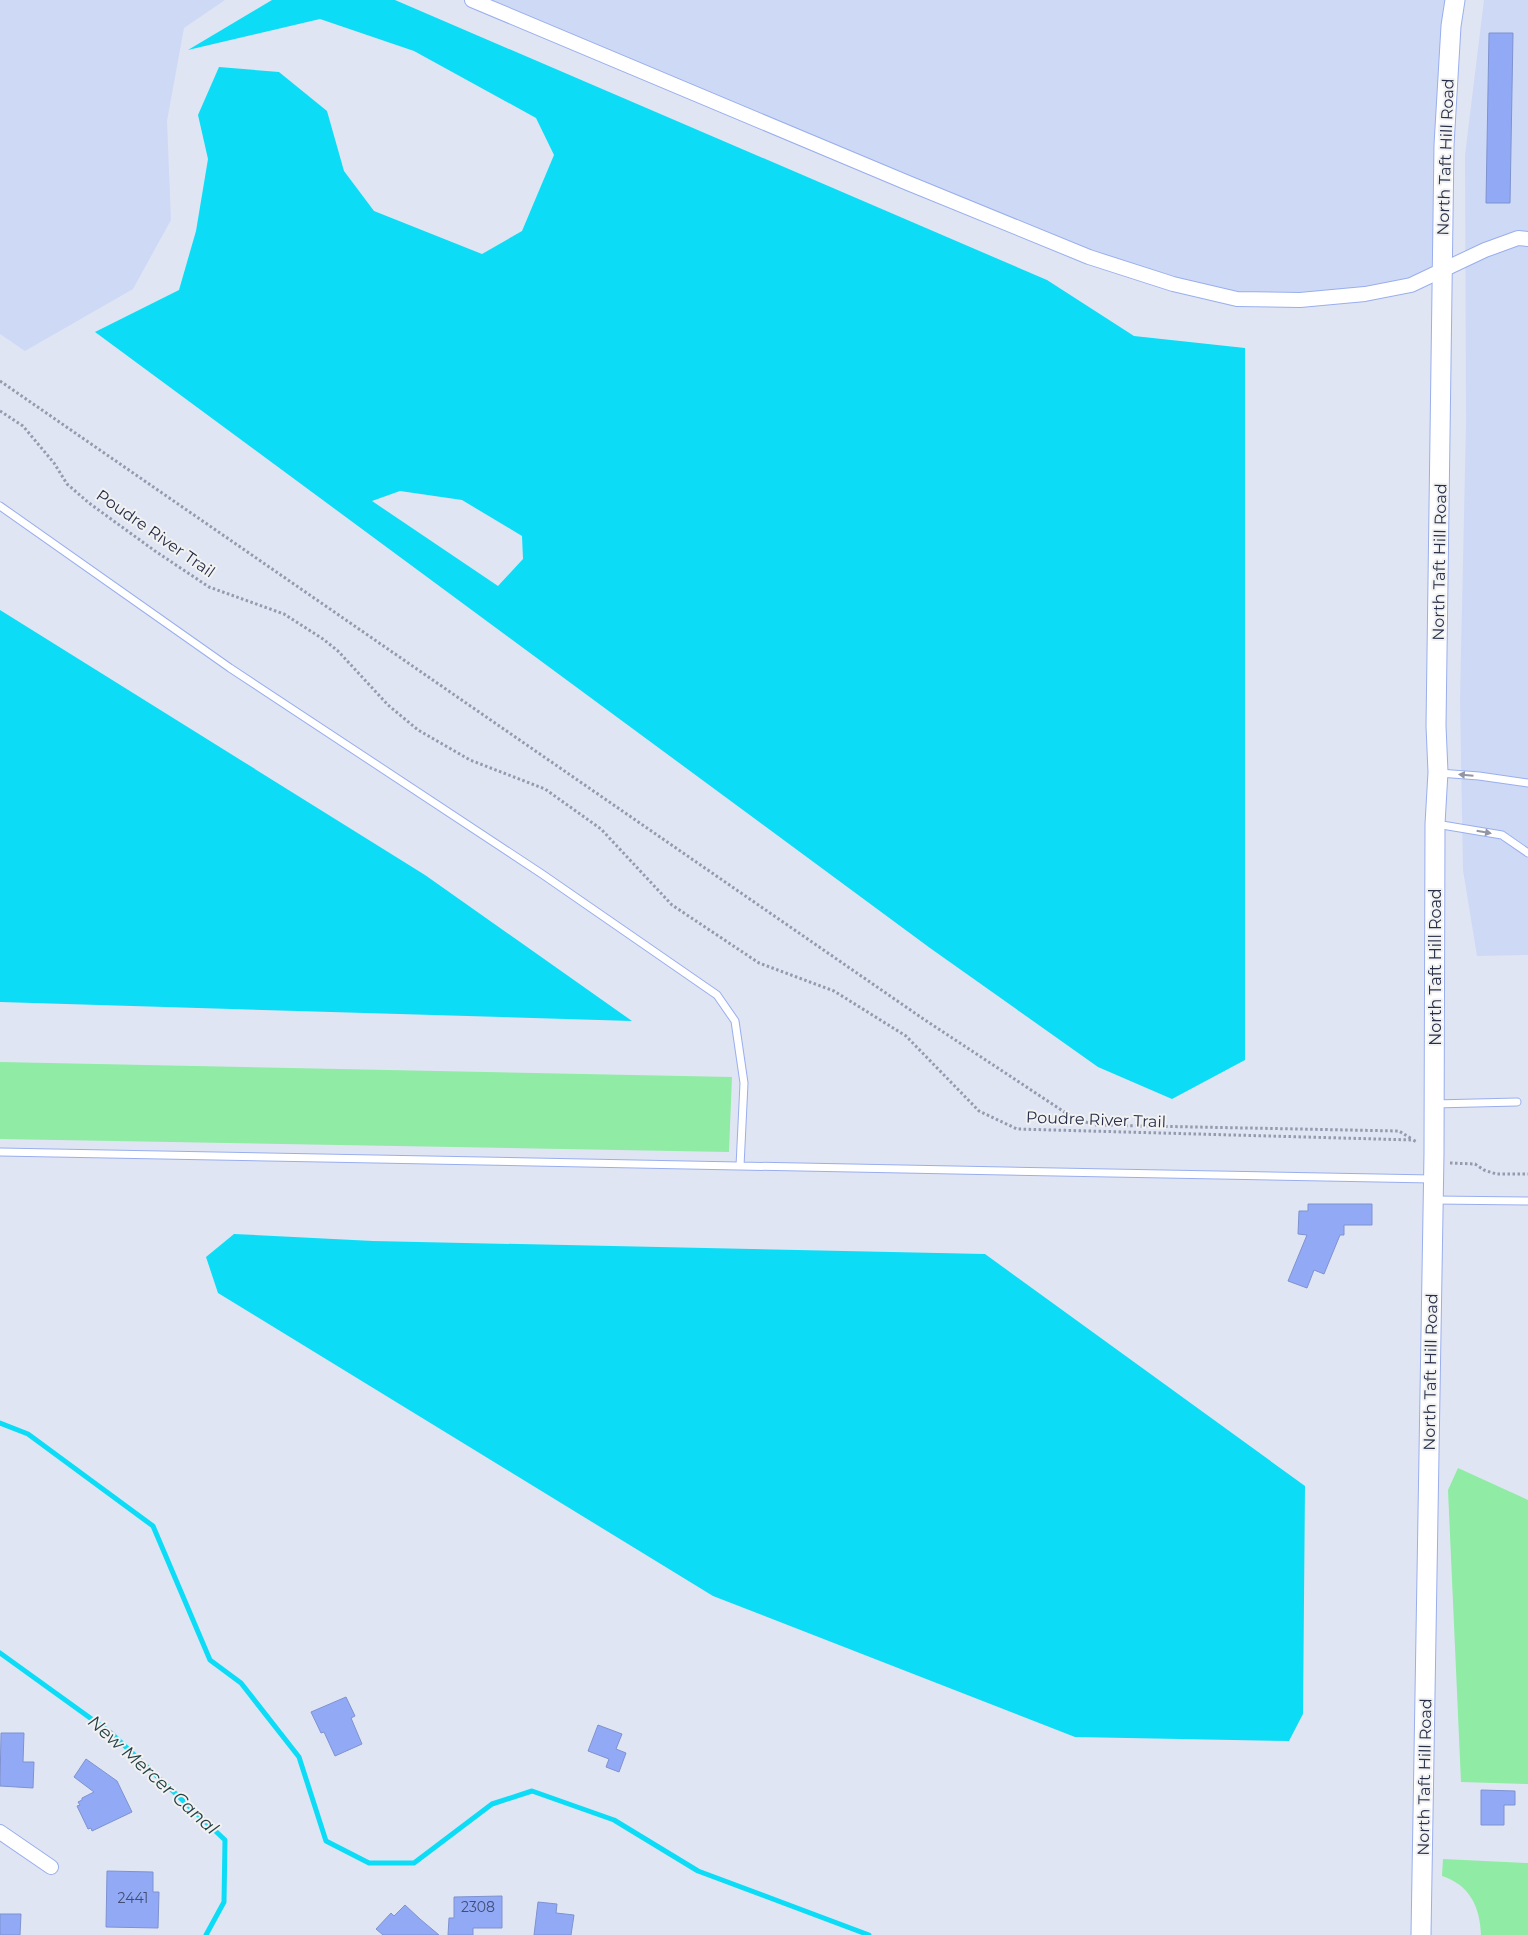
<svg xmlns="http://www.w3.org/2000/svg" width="1528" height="1935" viewBox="0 0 1528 1935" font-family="Montserrat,sans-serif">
	<rect width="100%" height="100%" fill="#e0e5f3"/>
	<path fill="#ced9f6" d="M 0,0 L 225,0 L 184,28 L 167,121 L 171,220 L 133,289 L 25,351 L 0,334 Z
		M 472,0 L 1455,0 L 1442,269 L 1411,285 L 1300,300 L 1173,284 Z
		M 1484,0 L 1528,0 L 1528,955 L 1477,956 L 1463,870 L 1460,700 L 1466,423 L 1465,155 Z"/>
	<path fill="#90eba4" d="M 0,1062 L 732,1077 L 729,1152 L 0,1139 Z
		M 1458,1468 L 1528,1500 L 1528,1784 L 1461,1782 L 1448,1490 Z
		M 1443,1859 L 1528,1863 L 1528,1935 L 1481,1935 C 1480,1907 1470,1885 1442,1876 Z"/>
	<path fill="#0ddcf6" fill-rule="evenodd" d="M 272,0 L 395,0 L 1047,280 L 1134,336 L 1245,348 L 1245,1060 L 1172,1099 L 1098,1067 L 930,948 L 95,332 L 179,290 L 196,231 L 208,159 L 198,115 L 219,67 L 279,72 L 327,111 L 344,171 L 374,211 L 482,254 L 522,231 L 554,155 L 536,118 L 414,51 L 320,19 L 188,50 ZM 400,491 L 462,500 L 522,536 L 523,559 L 498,586 L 372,501 Z
		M 0,610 L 425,875 L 632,1021 L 0,1002 Z
		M 234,1234 L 373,1241 L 985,1254 L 1305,1486 L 1303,1714 L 1289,1741 L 1075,1737 L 713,1596 L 218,1293 L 206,1257 Z"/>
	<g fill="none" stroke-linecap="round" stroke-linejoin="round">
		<path stroke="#0ddcf6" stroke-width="5" d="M 0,1423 L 28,1434 L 153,1526 L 210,1660 L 241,1683 L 299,1757 L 326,1841 L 369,1863 L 414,1863 L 492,1804 L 532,1791 L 614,1820 L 698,1871 L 869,1935
			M 0,1653 L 111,1733 L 225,1840 L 224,1902 L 206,1935"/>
	</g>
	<path fill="#92aaf6" stroke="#7e92d0" d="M 1489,33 L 1513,33 L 1510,203 L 1486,203 Z
		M 1308,1204 L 1372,1204 L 1372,1225 L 1344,1225 L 1344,1235 L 1340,1235 L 1324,1274 L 1314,1270 L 1307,1288 L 1288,1281 L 1307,1235 L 1298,1234 L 1299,1211 L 1308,1211 Z
		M 346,1697 L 355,1716 L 351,1718 L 362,1744 L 335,1756 L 324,1732 L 321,1733 L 311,1712 Z
		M 598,1725 L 622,1734 L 616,1749 L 626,1753 L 619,1772 L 606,1767 L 609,1759 L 588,1751 Z
		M 1,1733 L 24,1733 L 23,1762 L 34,1762 L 33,1788 L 0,1786 Z
		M 86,1759 L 117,1781 L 132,1812 L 92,1831 L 91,1828 L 88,1829 L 77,1806 L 80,1805 L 78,1802 L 82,1800 L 82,1798 L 94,1792 L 74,1777 Z
		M 1481,1790 L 1515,1791 L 1515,1805 L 1504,1805 L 1504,1825 L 1481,1825 Z
		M 107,1871 L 153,1872 L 153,1892 L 159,1892 L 158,1928 L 106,1927 Z
		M 502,1896 L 502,1928 L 473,1928 L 473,1935 L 448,1935 L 449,1918 L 454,1918 L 454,1897 Z
		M 538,1902 L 557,1904 L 556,1913 L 574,1915 L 571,1935 L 534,1935 Z
		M 405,1905 L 420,1919 L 439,1935 L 383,1935 L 376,1929 L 391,1913 L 394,1916 Z
		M 0,1914 L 21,1914 L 20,1935 L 0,1935 Z"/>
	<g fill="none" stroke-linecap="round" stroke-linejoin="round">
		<g stroke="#99aeee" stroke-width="9">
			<path id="lane" d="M 0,506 L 230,668 L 542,874 L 717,995 L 735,1021 L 744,1083 L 740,1166
				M 1439,773 L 1479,776 L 1528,783
				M 1436,824 L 1502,835 L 1528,853
				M 1434,1104 L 1517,1102
				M 0,1152 L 1432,1179
				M 1435,1200 L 1528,1201"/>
		</g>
		<g stroke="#99aeee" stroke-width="16">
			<path id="street" d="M 472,0 L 908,183 L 1089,257 L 1173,284 L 1237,299 L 1300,300 L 1365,294 L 1411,285 L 1485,250 L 1518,238 L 1528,239
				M 0,1832 L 51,1867"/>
		</g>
		<g stroke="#99aeee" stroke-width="21">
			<path id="secondary" d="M 1421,1935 L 1434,1153 L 1435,824 L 1438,772 L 1436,726 L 1444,145 L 1451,26 L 1455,0"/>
		</g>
		<path stroke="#959bae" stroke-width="3" stroke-dasharray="2.5 2.5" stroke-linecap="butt" d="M 0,381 L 922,1018 L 1072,1117 L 1094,1125 L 1399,1131 L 1412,1139
			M 0,411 L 23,426 L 54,463 L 67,484 L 89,503 L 155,551 L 209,587 L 284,614 L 323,639 L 338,651 L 388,705 L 418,730 L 470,760 L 545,789 L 601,829 L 672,905 L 759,963 L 834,991 L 906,1036 L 979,1111 L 1017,1129 L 1413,1140 L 1417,1142
			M 1450,1163 L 1475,1164 L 1484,1170 L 1496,1174 L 1528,1174"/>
		<use href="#lane" stroke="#fff" stroke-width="7"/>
		<use href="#street" stroke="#fff" stroke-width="14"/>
		<use href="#secondary" stroke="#fff" stroke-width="19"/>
	</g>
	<defs><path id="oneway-solid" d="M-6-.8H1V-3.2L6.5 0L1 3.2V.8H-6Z" transform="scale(1.25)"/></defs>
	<g fill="#9296a4">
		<use href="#oneway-solid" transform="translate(1466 775) rotate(-175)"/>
		<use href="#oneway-solid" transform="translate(1484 832) rotate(10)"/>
	</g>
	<g text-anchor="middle" stroke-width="4" stroke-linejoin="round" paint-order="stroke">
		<g font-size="14" fill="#414d74">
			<text x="133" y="1903">2441</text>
			<text x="478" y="1912">2308</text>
		</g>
		<g font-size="16" fill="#262e48" stroke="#f2f2f2">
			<text transform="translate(1445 157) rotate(-88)" y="6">North Taft Hill Road</text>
			<text transform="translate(156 533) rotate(35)" y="6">Poudre River Trail</text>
			<text transform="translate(1439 562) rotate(-89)" y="6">North Taft Hill Road</text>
			<text transform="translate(1435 967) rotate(-90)" y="6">North Taft Hill Road</text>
			<text transform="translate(1096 1119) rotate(2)" y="6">Poudre River Trail</text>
			<text transform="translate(1430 1372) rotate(-89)" y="6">North Taft Hill Road</text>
			<text transform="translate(1424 1777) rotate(-89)" y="6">North Taft Hill Road</text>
		</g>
		<g font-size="18" font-style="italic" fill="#264146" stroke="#f2f2f2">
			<text transform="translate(153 1775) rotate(42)" y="6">New Mercer Canal</text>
		</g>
	</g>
</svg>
